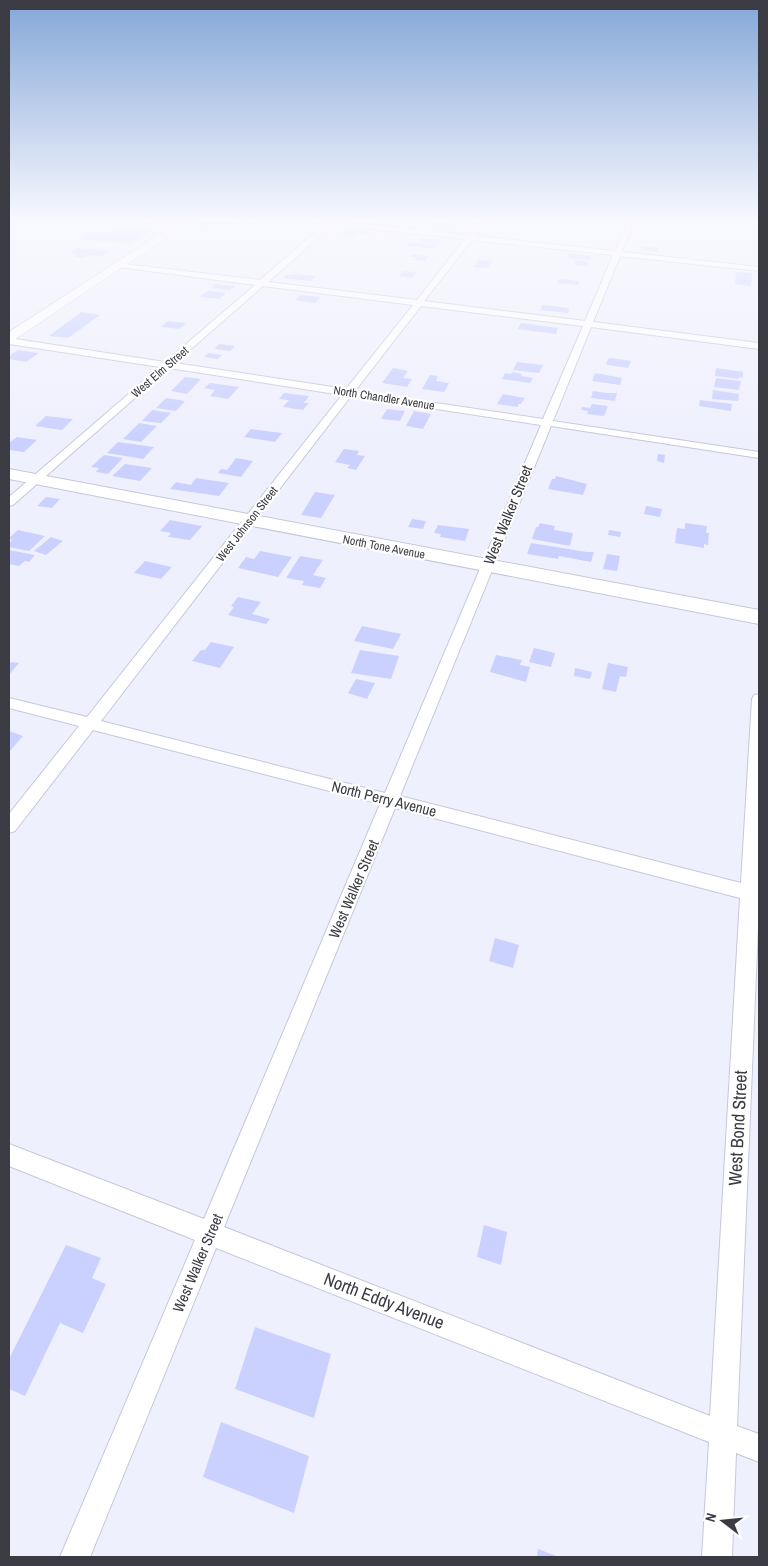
<svg xmlns="http://www.w3.org/2000/svg" width="768" height="1566" viewBox="0 0 768 1566" font-family="'Archivo Narrow',sans-serif">
	<rect width="100%" height="100%" fill="#eff0fd"/>
	<path fill="#cbd1ff" d="M 204,221 L 222,221 L 238,222 L 232,227 L 212,225 L 206,229 L 194,228 Z
		M 437,223 L 457,225 L 453,230 L 434,228 Z
		M 121,224 L 155,228 L 131,244 L 80,239 L 89,233 L 105,234 Z
		M 348,229 L 370,231 L 367,234 L 356,233 L 353,237 L 342,236 Z
		M 422,238 L 442,240 L 439,244 L 419,242 Z
		M 409,242 L 438,245 L 435,249 L 406,246 Z
		M 642,246 L 659,248 L 658,252 L 641,250 Z
		M 77,248 L 109,251 L 102,256 L 89,255 L 84,258 L 74,257 L 78,254 L 69,253 Z
		M 569,253 L 591,256 L 590,260 L 567,258 Z
		M 412,254 L 429,256 L 425,261 L 414,260 L 417,257 L 410,257 Z
		M 478,260 L 492,261 L 488,268 L 474,267 Z
		M 576,260 L 589,262 L 587,266 L 574,265 Z
		M 403,271 L 416,272 L 412,278 L 399,276 Z
		M 736,272 L 752,273 L 751,286 L 735,284 Z
		M 296,274 L 315,276 L 311,281 L 283,278 L 286,275 Z
		M 559,279 L 579,281 L 578,285 L 557,283 Z
		M 216,284 L 235,286 L 230,290 L 211,288 Z
		M 207,291 L 226,293 L 219,299 L 200,297 Z
		M 300,295 L 320,297 L 315,303 L 295,300 Z
		M 542,305 L 569,308 L 568,313 L 540,310 Z
		M 81,312 L 100,315 L 68,338 L 49,336 Z
		M 168,321 L 186,323 L 179,329 L 161,327 Z
		M 521,323 L 558,328 L 556,334 L 518,329 Z
		M 219,344 L 235,346 L 230,351 L 214,349 Z
		M 18,350 L 39,353 L 26,362 L 9,359 L 9,356 Z
		M 208,353 L 222,355 L 218,359 L 204,357 Z
		M 611,358 L 631,361 L 628,368 L 608,365 L 606,364 L 608,359 Z
		M 517,362 L 543,365 L 539,373 L 513,370 Z
		M 393,368 L 408,371 L 403,378 L 412,379 L 407,387 L 382,383 Z
		M 716,368 L 743,372 L 743,378 L 739,377 L 739,379 L 715,376 Z
		M 512,372 L 522,374 L 521,376 L 533,378 L 530,383 L 502,379 L 505,373 L 511,374 Z
		M 595,373 L 622,378 L 620,385 L 592,381 Z
		M 430,375 L 438,376 L 436,381 L 449,383 L 444,392 L 422,389 Z
		M 185,377 L 201,379 L 187,394 L 171,391 Z
		M 716,378 L 741,381 L 739,390 L 714,387 Z
		M 210,383 L 239,387 L 228,399 L 210,396 L 215,390 L 204,388 Z
		M 713,390 L 739,394 L 738,401 L 712,399 Z
		M 593,391 L 607,393 L 617,393 L 615,401 L 591,398 Z
		M 284,393 L 309,396 L 304,403 L 309,403 L 303,410 L 283,407 L 289,400 L 279,399 Z
		M 503,394 L 525,398 L 521,404 L 518,404 L 518,407 L 497,404 Z
		M 166,398 L 185,401 L 176,411 L 156,408 Z
		M 700,400 L 732,404 L 731,411 L 699,406 Z
		M 592,404 L 608,406 L 604,416 L 587,414 L 588,411 L 581,410 L 582,407 L 590,408 Z
		M 387,409 L 405,411 L 400,421 L 381,419 Z
		M 152,410 L 171,413 L 161,423 L 142,421 Z
		M 414,411 L 431,414 L 423,429 L 406,426 Z
		M 46,416 L 73,419 L 62,430 L 35,426 Z
		M 139,423 L 157,426 L 141,442 L 123,439 Z
		M 251,429 L 282,433 L 275,442 L 244,437 Z
		M 17,437 L 37,440 L 24,452 L 9,450 L 9,443 Z
		M 118,442 L 154,447 L 143,459 L 107,453 Z
		M 344,449 L 359,451 L 357,455 L 365,456 L 356,470 L 347,468 L 350,465 L 335,462 Z
		M 658,454 L 665,455 L 664,463 L 657,461 Z
		M 104,455 L 123,458 L 108,474 L 96,472 L 99,468 L 91,467 Z
		M 236,458 L 253,461 L 241,477 L 218,473 L 221,469 L 227,470 Z
		M 125,464 L 152,468 L 140,481 L 112,476 Z
		M 556,476 L 587,484 L 583,495 L 548,489 L 552,479 L 555,479 Z
		M 196,478 L 229,483 L 219,496 L 170,489 L 176,482 L 191,485 Z
		M 315,492 L 335,495 L 321,518 L 301,515 Z
		M 46,497 L 60,499 L 52,508 L 37,506 Z
		M 646,506 L 662,509 L 660,517 L 644,514 Z
		M 412,519 L 426,521 L 423,529 L 408,527 Z
		M 170,520 L 202,526 L 190,540 L 168,537 L 171,533 L 160,531 Z
		M 540,523 L 555,526 L 554,530 L 573,533 L 570,546 L 532,539 L 536,527 L 538,527 Z
		M 685,523 L 707,526 L 706,533 L 709,533 L 708,545 L 704,544 L 704,548 L 675,543 L 677,528 L 685,529 Z
		M 438,525 L 469,529 L 465,541 L 440,537 L 441,534 L 434,533 Z
		M 18,530 L 45,536 L 29,551 L 9,547 L 9,543 L 12,540 L 9,538 Z
		M 609,530 L 621,532 L 620,537 L 608,535 Z
		M 51,537 L 63,541 L 46,555 L 34,551 Z
		M 531,543 L 587,552 L 594,552 L 591,562 L 559,556 L 558,559 L 527,554 Z
		M 9,550 L 35,555 L 29,562 L 25,561 L 19,566 L 9,564 Z
		M 260,551 L 292,557 L 278,577 L 238,568 L 246,557 L 254,559 Z
		M 607,554 L 620,556 L 617,571 L 603,569 Z
		M 300,556 L 323,560 L 313,575 L 326,578 L 320,588 L 302,585 L 304,581 L 286,578 Z
		M 145,561 L 172,567 L 161,579 L 134,573 Z
		M 238,597 L 261,602 L 252,614 L 270,619 L 266,624 L 228,615 L 234,607 L 231,606 Z
		M 362,626 L 401,634 L 393,649 L 354,641 Z
		M 211,642 L 234,647 L 220,668 L 192,661 L 201,650 L 205,650 Z
		M 534,648 L 555,653 L 551,667 L 529,662 Z
		M 360,650 L 399,656 L 391,679 L 351,673 Z
		M 496,655 L 522,660 L 520,665 L 530,667 L 526,682 L 490,672 Z
		M 11,662 L 19,663 L 9,675 L 9,665 Z
		M 608,663 L 628,667 L 626,677 L 620,676 L 616,692 L 602,689 Z
		M 575,668 L 592,672 L 590,679 L 574,676 Z
		M 356,679 L 375,683 L 367,699 L 348,693 Z
		M 9,731 L 23,736 L 9,752 Z
		M 495,938 L 519,945 L 513,968 L 489,961 Z
		M 484,1225 L 507,1232 L 501,1265 L 477,1257 Z
		M 66,1245 L 101,1258 L 92,1278 L 106,1284 L 83,1333 L 60,1323 L 25,1396 L 9,1389 L 9,1359 Z
		M 255,1327 L 331,1354 L 314,1418 L 235,1389 Z
		M 221,1422 L 309,1456 L 294,1513 L 203,1477 Z
		M 538,1549 L 559,1557 L 537,1557 Z"/>
	<g fill="none" stroke-linecap="round" stroke-linejoin="round">
		<g stroke="#c5c8db" stroke-width="2">
			<path id="street" d="M 145,221 L 163,221 L 183,225 L 180,227 L 148,223 Z
				M 312,221 L 336,221 L 468,235 L 480,221 L 486,221 L 475,236 L 615,251 L 628,221 L 634,221 L 622,252 L 759,267 L 759,271 L 620,256 L 593,322 L 759,343 L 759,349 L 591,327 L 553,421 L 759,452 L 759,458 L 551,426 L 400,796 L 741,883 L 752,699 L 754,695 L 759,694 L 759,903 L 737,1426 L 759,1434 L 759,1462 L 736,1453 L 732,1557 L 702,1557 L 709,1442 L 216,1248 L 90,1557 L 60,1557 L 195,1240 L 9,1166 L 9,1144 L 204,1219 L 380,804 L 93,730 L 15,831 L 9,833 L 9,814 L 79,726 L 9,708 L 9,698 L 87,717 L 342,395 L 169,368 L 13,505 L 9,506 L 9,497 L 160,367 L 9,344 L 9,338 L 165,362 L 255,285 L 119,267 L 115,265 L 116,263 L 260,280 L 325,224 ZM 333,225 L 465,239 L 417,300 L 268,282 ZM 472,240 L 613,255 L 585,321 L 424,301 ZM 263,286 L 413,305 L 346,389 L 175,363 ZM 421,306 L 583,326 L 543,419 L 355,391 ZM 351,396 L 541,425 L 385,793 L 101,721 ZM 395,808 L 740,898 L 710,1416 L 224,1227 Z"/>
		</g>
		<g stroke="#c5c8db" stroke-width="1">
			<path id="secondary" d="M 180,221 L 191,221 L 14,340 L 9,341 L 9,332 Z"/>
		</g>
		<g stroke="#c5c8db" stroke-width="2">
			<path id="primary" d="M 9,469 L 759,610 L 759,624 L 9,479 Z"/>
		</g>
		<use href="#street" fill="#fff" fill-rule="evenodd"/>
		<use href="#secondary" fill="#fff" fill-rule="evenodd"/>
		<use href="#primary" fill="#fff" fill-rule="evenodd"/>
	</g>
	<linearGradient id="sky" x2="0" y2="1"><stop stop-color="#84a7d8"/><stop offset="0.5" stop-color="#f8f8fe"/><stop offset="1" stop-color="#f8f8fe" stop-opacity="0"/></linearGradient>
	<rect width="768" height="440" fill="url(#sky)"/>
	<g text-anchor="middle" stroke-width="4.5" stroke-linejoin="round" paint-order="stroke">
		<g font-size="12" fill="#3a3b43" stroke="#fff">
			<text transform="translate(160 372) rotate(-41)" y="4">West Elm Street</text>
			<text transform="translate(384 398) rotate(9)" y="4">North Chandler Avenue</text>
			<text transform="translate(247 524) rotate(-52)" y="4">West Johnson Street</text>
			<text transform="translate(384 547) rotate(11)" y="4">North Tone Avenue</text>
		</g>
		<g font-size="15" fill="#3a3b43" stroke="#fff">
			<text transform="translate(508 515) rotate(-68)" y="5">West Walker Street</text>
			<text transform="translate(384 799) rotate(14)" y="5">North Perry Avenue</text>
			<text transform="translate(354 889) rotate(-67)" y="5">West Walker Street</text>
			<text transform="translate(198 1263) rotate(-67)" y="5">West Walker Street</text>
		</g>
		<g font-size="18" fill="#3a3b43" stroke="#fff">
			<text transform="translate(738 1128) rotate(-87)" y="6">West Bond Street</text>
			<text transform="translate(384 1301) rotate(21)" y="6">North Eddy Avenue</text>
		</g>
	</g>
	<rect width="768" height="1566" fill="none" stroke="#3a3b43" stroke-width="20"/>
	<g transform="translate(723 1521) rotate(286)" stroke="#ffffff" stroke-width="4" paint-order="stroke">
	<path d="M0-4L9 19L0 12L-9 19Z" fill="#3a3b43"/>
	<text y="-8" font-size="14" font-weight="bold" text-anchor="middle" fill="#3a3b43">N</text>
	</g>
</svg>
